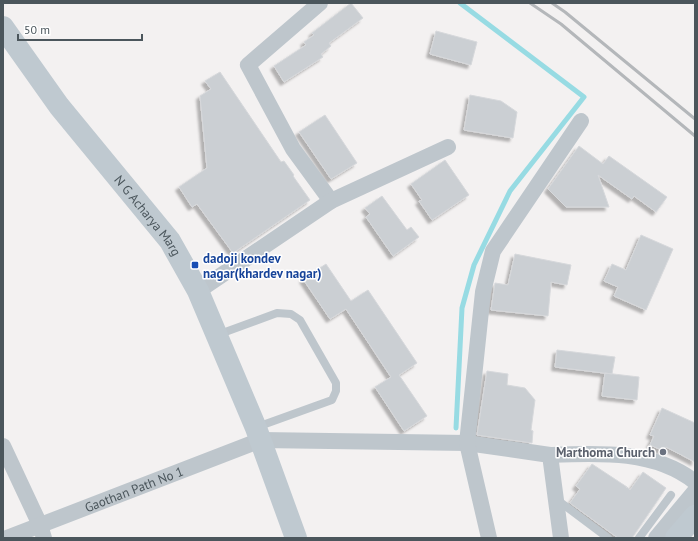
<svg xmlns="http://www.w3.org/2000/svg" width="698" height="541" viewBox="0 0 698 541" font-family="'PT Sans',sans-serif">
	<defs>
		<filter id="shadow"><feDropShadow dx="-3.5" dy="3.5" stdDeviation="1" flood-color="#0004"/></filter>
	</defs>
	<rect width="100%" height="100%" fill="#f3f1f1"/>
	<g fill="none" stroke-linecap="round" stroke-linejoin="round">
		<path stroke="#97dbe3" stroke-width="5" d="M 456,428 L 462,308 L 474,265 L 510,191 L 584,97 L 460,3"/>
	</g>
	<path fill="#cbcfd3" stroke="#d6d8db" filter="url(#shadow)" d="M 351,3 L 363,18 L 329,43 L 331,46 L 321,54 L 323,57 L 284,82 L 274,66 L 306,45 L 304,42 L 314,35 L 312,33 Z
		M 436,31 L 477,42 L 471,65 L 430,54 Z
		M 220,72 L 281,162 L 284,161 L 294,175 L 293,176 L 310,200 L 233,253 L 197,204 L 192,207 L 179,187 L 207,168 L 200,96 L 211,89 L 205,81 Z
		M 470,95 L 501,101 L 517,112 L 513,138 L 464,130 Z
		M 325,115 L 357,163 L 331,179 L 299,132 Z
		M 579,146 L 603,164 L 609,156 L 667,197 L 656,212 L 634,196 L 632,199 L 598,175 L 609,207 L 566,207 L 548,189 Z
		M 445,160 L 469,195 L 432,220 L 419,201 L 422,200 L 411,184 Z
		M 382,196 L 407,230 L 411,227 L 419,237 L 393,256 L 366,217 L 370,214 L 365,208 Z
		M 641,235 L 673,249 L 646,310 L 614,296 L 618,287 L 604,281 L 612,264 L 626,270 Z
		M 515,254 L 571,265 L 567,285 L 551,282 L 548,316 L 491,310 L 495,283 L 508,285 Z
		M 326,264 L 351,301 L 368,290 L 417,363 L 399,375 L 427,416 L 404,431 L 375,387 L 391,377 L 346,309 L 330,319 L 303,279 Z
		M 557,350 L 615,357 L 612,374 L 555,367 Z
		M 487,371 L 508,374 L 507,385 L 525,388 L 535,400 L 531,430 L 533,431 L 532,443 L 477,435 Z
		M 605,373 L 639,377 L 637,400 L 602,396 Z
		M 662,408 L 695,423 L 695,462 L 666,447 L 664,451 L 650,445 L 654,436 L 650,435 Z
		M 592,464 L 627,487 L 626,488 L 627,487 L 630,490 L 643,472 L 666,488 L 632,538 L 618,538 L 570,503 L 580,489 L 576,486 Z"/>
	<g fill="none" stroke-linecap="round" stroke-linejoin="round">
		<path stroke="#bec6cc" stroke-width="8" d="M 217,335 L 277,313 L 291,314 L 300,320 L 336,383 L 336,391 L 332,400 L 257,427
			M 556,499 L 608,538
			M 639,538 L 671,495"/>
		<g stroke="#bec6cc" stroke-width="16">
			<path d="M 320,3 L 248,65 L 293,149 L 331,201"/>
			<path d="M 198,291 L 331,201 L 448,147"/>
			<path d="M 3,446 L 40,525 L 44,538"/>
			<path d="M 550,455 C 599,453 655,450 695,482"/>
			<path id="s1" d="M 7,538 L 261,440 L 467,443 L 550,455 L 561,538"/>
			<path d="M 489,538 L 467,443 L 483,292 L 493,251 L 581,121"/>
			<path d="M 656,538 L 695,491"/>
		</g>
		<g stroke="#bfc9d0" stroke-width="22">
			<path id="s2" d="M 3,27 L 59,106 L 170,241 L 198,291 L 256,428 L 296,538"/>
			<path d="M 676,538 L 695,516"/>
		</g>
		<path stroke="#b4b7ba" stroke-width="3" d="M 530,3 L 561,24 L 695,136
			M 552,3 L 565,12 L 695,119"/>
	</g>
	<rect fill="#1a4fb4" stroke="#fff" stroke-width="1.5" x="191" y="261" width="8" height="8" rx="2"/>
	<circle fill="#6b7280" stroke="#fff" stroke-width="1.5" cx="663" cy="452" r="4"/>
	<g text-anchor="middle" stroke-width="3" stroke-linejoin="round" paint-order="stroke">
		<g font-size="13" fill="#4b565c" stroke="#fff">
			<text dy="5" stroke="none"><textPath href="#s2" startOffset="238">N G Acharya Marg</textPath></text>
			<text dy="5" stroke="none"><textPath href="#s1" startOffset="136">Gaothan Path No 1</textPath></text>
		</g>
		<g font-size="13" font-weight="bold" fill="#164399" stroke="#fff" text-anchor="start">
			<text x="203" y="263">dadoji kondev<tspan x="203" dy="15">nagar(khardev nagar)</tspan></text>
		</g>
		<g font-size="13" font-weight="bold" fill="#5b616d" stroke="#fff" text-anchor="end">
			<text x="655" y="457">Marthoma Church</text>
		</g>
	</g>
	<rect width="698" height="541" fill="none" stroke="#4b565c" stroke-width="8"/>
	<path d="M18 34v6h124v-6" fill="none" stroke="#4b565c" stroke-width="2"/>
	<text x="24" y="34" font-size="12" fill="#4b565c" stroke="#ffffff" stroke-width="3" paint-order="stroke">50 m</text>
</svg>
